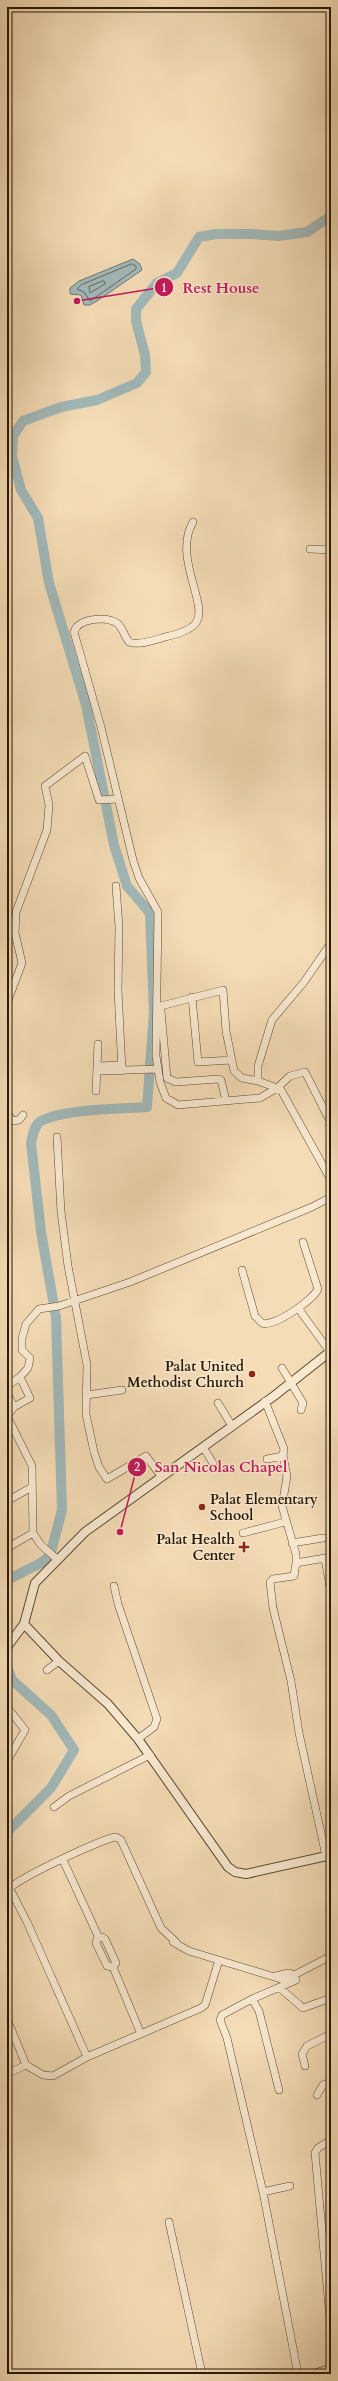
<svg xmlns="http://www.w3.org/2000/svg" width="338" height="2381" viewBox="0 0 338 2381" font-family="Cardo,serif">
	<rect width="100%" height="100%" fill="#f4dcb6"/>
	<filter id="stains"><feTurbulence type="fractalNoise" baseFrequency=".005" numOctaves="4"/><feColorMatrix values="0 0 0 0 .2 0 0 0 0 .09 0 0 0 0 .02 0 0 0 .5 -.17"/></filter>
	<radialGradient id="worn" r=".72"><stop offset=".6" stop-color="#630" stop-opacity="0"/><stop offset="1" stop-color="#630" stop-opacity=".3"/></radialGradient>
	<path fill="#a1b9ba" stroke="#707970" d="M 133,259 L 140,264 L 142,270 L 97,301 L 90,305 L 84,305 L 81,295 L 70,294 L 70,288 L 79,281 Z"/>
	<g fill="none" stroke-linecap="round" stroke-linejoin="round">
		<path stroke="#64685e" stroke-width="1" d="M 132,264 L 136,266 L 136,269 L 90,301 L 84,292 L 77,289 L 81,285 Z
			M 103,281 L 105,282 L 105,284 L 90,293 L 89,287 Z"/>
		<path stroke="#a1b9ba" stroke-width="10" d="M 7,1580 L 41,1563 L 50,1556 L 62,1510 L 56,1317 L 41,1232 L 31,1143 C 33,1135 34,1125 41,1121 C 63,1109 121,1109 147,1107 L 154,1012 L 150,913 L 127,886 L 114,845 L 86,705 L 49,583 L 38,518 L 21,490 L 12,456 L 13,436 L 23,421 L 61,407 L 97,400 L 137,383 L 146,372 L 145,355 L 136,321 L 136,309 L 157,283 L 177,273 L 199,237 L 216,234 L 250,234 L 279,236 L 307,232 L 331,216
			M 7,1666 L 12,1680 L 51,1715 L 74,1750 L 51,1788 L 7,1832"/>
		<g stroke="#5a492f" stroke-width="8">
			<path id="minor" d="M 193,522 C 173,556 207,602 197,621 C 193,630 174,635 165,637 C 155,640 139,646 129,642 C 124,636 123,628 117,623 C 106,616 78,618 74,632 L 101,727 L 133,860 L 139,878 L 158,912 L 156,1056 L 160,1082 L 166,1098 L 178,1105 L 260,1098 L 277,1088 L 281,1090 L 331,1180
				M 310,549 L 331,550
				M 116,886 L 119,927 L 118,990 L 122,1071
				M 331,943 L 304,982 L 272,1020 L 258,1066 L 258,1081 L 277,1088 L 290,1076 L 305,1072 L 331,1123
				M 192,997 L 198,1062 L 232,1060
				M 7,1003 L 22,963 L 15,933 L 16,912 L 47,830 L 49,805 L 45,786 L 85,756 L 99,800 L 118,799
				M 157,1007 L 223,990 L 226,1031 L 234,1071 L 242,1078 L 258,1081
				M 161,1011 L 167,1078 L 176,1082 L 219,1079 L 221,1080 L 226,1101
				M 98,1066 L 122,1065
				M 98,1071 L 157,1069
				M 96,1091 L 98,1044
				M 7,1113 L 13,1121 L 19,1120 L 23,1115
				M 57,1137 L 61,1212 L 68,1266 L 87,1365 L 86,1414 L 94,1452 L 99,1467 L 107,1479 L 146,1456 L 161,1476
				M 242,1270 L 255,1316 L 262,1323 C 273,1328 313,1300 318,1289 L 303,1242
				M 298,1308 L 330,1352
				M 282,1368 L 303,1403 L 301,1410
				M 20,1377 L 28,1368 L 30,1358 L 22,1350 L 22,1338 L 26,1324 L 39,1309 L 59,1306 L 130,1282 L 312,1207 L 331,1197
				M 7,1386 L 20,1377 L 30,1398 L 14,1407 L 7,1416
				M 7,1393 L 14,1407
				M 87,1395 L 122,1390
				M 265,1401 L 284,1449 L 283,1456 L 287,1476 L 282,1506 L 296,1554 L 296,1563 L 294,1576 L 273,1579 L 270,1582 L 273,1608 L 291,1681 L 299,1733 L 326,1856
				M 218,1403 L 232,1426
				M 7,1416 L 32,1466 L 33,1533 L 41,1545 L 57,1559
				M 203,1447 L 213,1463
				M 267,1459 L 283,1456
				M 7,1501 L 32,1487
				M 243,1533 L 285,1522
				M 292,1543 L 323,1538
				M 7,1548 L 33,1533
				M 325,1559 L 331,1592
				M 296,1563 L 331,1557
				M 114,1586 L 118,1604 L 157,1719 L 154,1727 L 138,1739
				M 47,1670 L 59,1661
				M 7,1707 L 25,1730 L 7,1761
				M 54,1807 L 69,1796 L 150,1755
				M 63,1860 L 99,1938
				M 9,1887 L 27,1922 L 87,2057
				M 7,1891 C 11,1881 104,1838 116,1837 L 121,1840 L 161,1928 L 176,1942 L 173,1942 L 189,1951 L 281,1979 L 291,1979 L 294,1975 L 331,1956
				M 102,1937 L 105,1939 L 116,1963 L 113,1967 L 107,1966 L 96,1943 L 97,1939 Z
				M 113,1967 L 141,2034
				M 275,1976 L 289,1973 L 294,1975
				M 280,1988 L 303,2008 L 331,1998
				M 252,1999 L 222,2015 L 220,2020 L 227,2038 L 263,2192 L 298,2374
				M 7,2008 L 7,2018
				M 7,2019 L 26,2065 L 43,2075 L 53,2076 L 87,2057 L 201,2008 L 205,2005 L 219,1960
				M 305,2066 L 302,2054 L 307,2046 L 331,2034
				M 7,2074 L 26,2065
				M 279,2090 L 259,2011 L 252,1999 L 296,1980
				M 317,2095 L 323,2085 L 331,2082
				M 331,2140 L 318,2148 L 315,2153 L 331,2330
				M 263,2192 L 290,2186
				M 169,2222 L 202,2374"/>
		</g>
		<g stroke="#5a492f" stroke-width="10">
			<path id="tertiary" d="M 24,1624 L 59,1661 L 108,1704 L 138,1739 L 228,1867 L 235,1872 L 246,1874 L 331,1855
				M 7,1647 L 24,1624 L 35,1583 L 85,1532 L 274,1396 L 331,1351"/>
		</g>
		<g stroke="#271802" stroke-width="12">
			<path id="primary" d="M 318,2374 L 331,2370"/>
		</g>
		<use href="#minor" stroke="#f8e8d0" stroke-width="7"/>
		<use href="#tertiary" stroke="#f8e8d0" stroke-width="8"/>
		<use href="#primary" stroke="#f4dcb6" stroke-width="11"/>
	</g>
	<g fill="#8f2418" stroke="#f8e8d0" stroke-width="1.5">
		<circle cx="252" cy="1374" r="4"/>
		<circle cx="202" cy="1507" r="4"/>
		<path d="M242 1541h4v4h4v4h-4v4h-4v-4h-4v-4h4z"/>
	</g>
	<g text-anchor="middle" stroke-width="3" stroke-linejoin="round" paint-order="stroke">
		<g font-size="14" font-weight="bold" fill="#271802" stroke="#f8e8d0" text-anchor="end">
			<text x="244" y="1371">Palat United<tspan x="244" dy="16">Methodist Church</tspan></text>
			<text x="210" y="1504" text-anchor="start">Palat Elementary<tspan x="210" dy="16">School</tspan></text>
			<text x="235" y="1544">Palat Health<tspan x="235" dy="16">Center</tspan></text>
		</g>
	</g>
	<path fill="none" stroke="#c2185b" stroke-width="1.5" d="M77 301L164 287M120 1532L137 1467"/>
	<g fill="#c2185b" stroke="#f8e8d0" stroke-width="1.5">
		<circle cx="77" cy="301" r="4"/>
		<circle cx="120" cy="1532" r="4"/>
		<circle cx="164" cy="287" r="10"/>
		<circle cx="137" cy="1467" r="10"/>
	</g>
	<g font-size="12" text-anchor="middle" font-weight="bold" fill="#fff">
		<text x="164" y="292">1</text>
		<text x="137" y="1471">2</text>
	</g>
	<g font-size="15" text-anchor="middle" font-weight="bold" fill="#c2185b" stroke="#f8e8d0" stroke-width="3" stroke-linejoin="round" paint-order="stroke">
		<text x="221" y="293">Rest House</text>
		<text x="221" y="1472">San Nicolas Chapel</text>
	</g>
	<rect width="338" height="2381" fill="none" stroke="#f4dcb6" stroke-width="24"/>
	<rect x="8" y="8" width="322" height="2365" fill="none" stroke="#271802" stroke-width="2"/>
	<rect x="12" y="12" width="314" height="2357" fill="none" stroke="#271802"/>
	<rect width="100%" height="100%" filter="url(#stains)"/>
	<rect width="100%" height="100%" fill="url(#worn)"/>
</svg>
